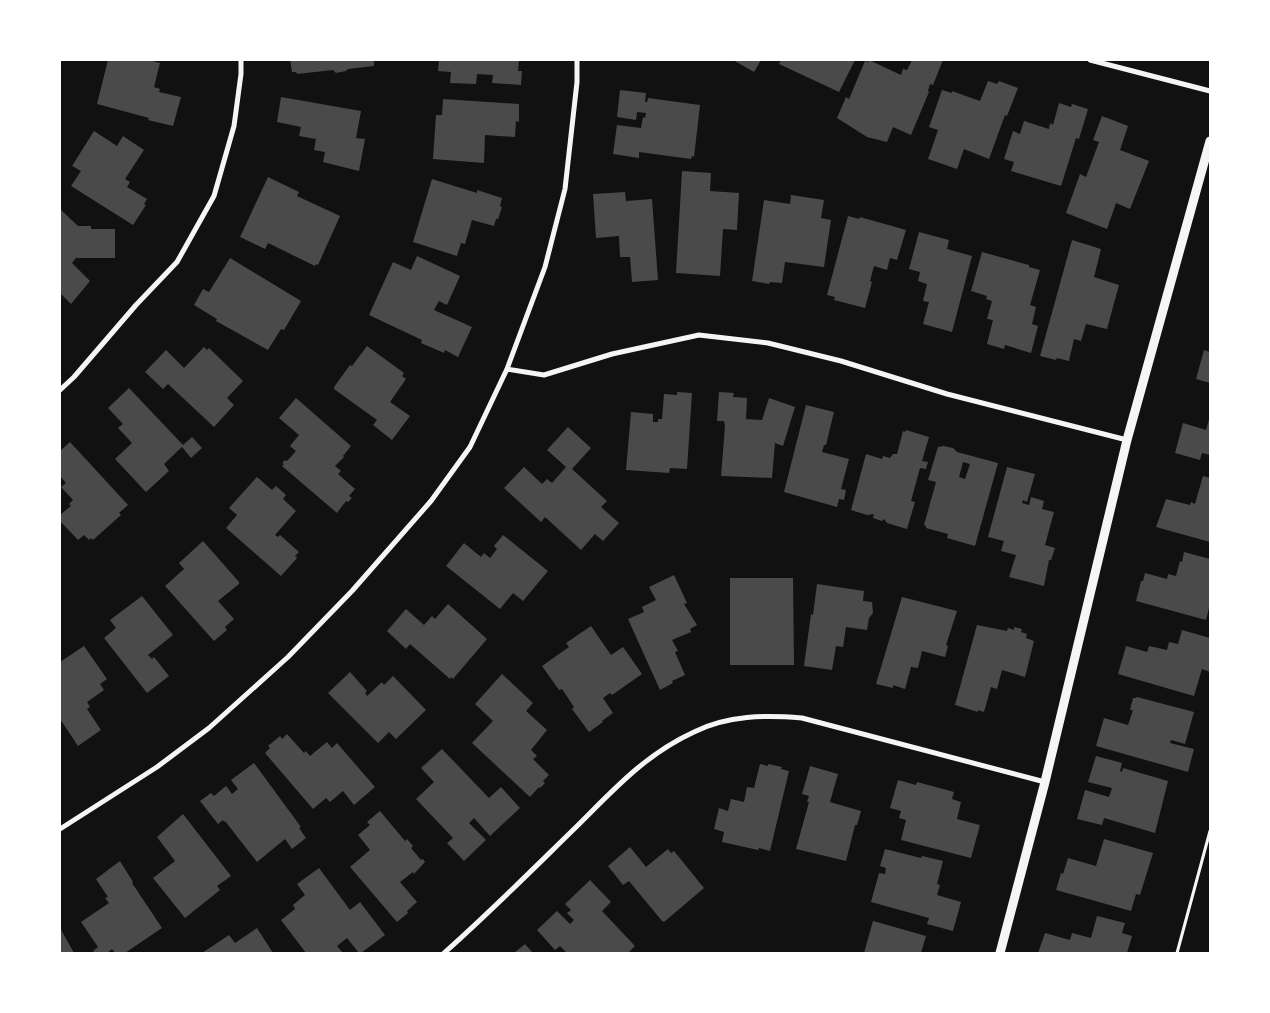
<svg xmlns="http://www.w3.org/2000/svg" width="1270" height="1013" viewBox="0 0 1270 1013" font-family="Manrope,sans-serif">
	<rect width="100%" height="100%" fill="#111"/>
	<path fill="#4a4a4a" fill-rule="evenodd" d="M 108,60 L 148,60 L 160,63 L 154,87 L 160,89 L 159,92 L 181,97 L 173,126 L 148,120 L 149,118 L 97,104 Z
		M 290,60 L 374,60 L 374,66 L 348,69 L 346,71 L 336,73 L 333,70 L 297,74 L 296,72 L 292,72 Z
		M 439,60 L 519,60 L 518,71 L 522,71 L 521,85 L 492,83 L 493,75 L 477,74 L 476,84 L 450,83 L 451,72 L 438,71 Z
		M 733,60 L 761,60 L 754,72 Z
		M 781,60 L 855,60 L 839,92 L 779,64 Z
		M 869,60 L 901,75 L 903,69 L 907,70 L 912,60 L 943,60 L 933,85 L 930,84 L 928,91 L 929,92 L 911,135 L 893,127 L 887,142 L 867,137 L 837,118 L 846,97 L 849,99 L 865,61 L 868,62 Z
		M 988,81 L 997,84 L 999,81 L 1018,88 L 1007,116 L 1005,115 L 989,159 L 964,149 L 957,169 L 928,159 L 938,130 L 929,127 L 942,90 L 952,93 L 952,91 L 980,101 Z
		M 620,90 L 646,93 L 645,102 L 647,102 L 648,98 L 700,105 L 694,157 L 692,156 L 691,159 L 639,152 L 639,158 L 613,154 L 617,125 L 641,128 L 643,117 L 645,118 L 646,113 L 637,112 L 636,120 L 617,117 Z
		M 281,97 L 361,111 L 356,138 L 365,139 L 359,171 L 323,162 L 325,152 L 314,150 L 316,139 L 299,136 L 301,127 L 277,122 Z
		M 443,99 L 519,104 L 519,122 L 516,121 L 515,137 L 485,135 L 484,163 L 433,159 L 436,115 L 442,115 Z
		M 1059,103 L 1071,107 L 1072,104 L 1088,109 L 1079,139 L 1076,138 L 1061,186 L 1011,171 L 1014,162 L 1004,159 L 1013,131 L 1020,134 L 1024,121 L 1049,129 L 1050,123 L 1053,125 Z
		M 1102,116 L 1128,126 L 1120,150 L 1149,161 L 1130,209 L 1116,203 L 1107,229 L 1066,213 L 1080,174 L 1086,177 L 1099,142 L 1093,140 Z
		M 94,131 L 117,146 L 123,136 L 144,150 L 125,179 L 130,182 L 127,187 L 147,199 L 144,204 L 146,205 L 133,225 L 71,186 L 81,171 L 72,166 Z
		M 682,171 L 711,173 L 710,191 L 739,193 L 737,230 L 723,229 L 720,276 L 676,273 Z
		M 268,177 L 299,192 L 297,196 L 340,216 L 318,265 L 316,264 L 315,266 L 268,243 L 265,249 L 240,237 Z
		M 432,179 L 477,193 L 477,190 L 502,198 L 500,206 L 502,207 L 498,219 L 496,219 L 494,226 L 472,220 L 465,244 L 461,243 L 457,256 L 413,242 Z
		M 625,192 L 626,201 L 652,199 L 658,280 L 632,282 L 630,257 L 620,257 L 619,236 L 596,238 L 593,194 Z
		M 791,195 L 824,200 L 821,218 L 831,220 L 824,267 L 785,262 L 782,283 L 770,282 L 769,284 L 752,281 L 764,200 L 790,204 Z
		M 60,209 L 78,226 L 91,226 L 91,229 L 115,229 L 115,258 L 76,258 L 72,263 L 90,281 L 71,304 L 60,293 Z
		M 848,216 L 859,219 L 860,217 L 906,230 L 897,260 L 890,258 L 887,270 L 874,266 L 870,281 L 872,282 L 865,308 L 834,300 L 835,297 L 827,295 Z
		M 919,232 L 949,240 L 947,249 L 972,256 L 952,332 L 923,324 L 929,302 L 923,301 L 927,284 L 918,281 L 920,272 L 909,269 Z
		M 1072,240 L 1101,249 L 1094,277 L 1119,285 L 1107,329 L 1086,324 L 1081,341 L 1074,339 L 1069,361 L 1057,358 L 1056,360 L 1040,356 Z
		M 982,252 L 1029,265 L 1029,267 L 1040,270 L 1030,305 L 1036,307 L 1032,324 L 1038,326 L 1031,353 L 1005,345 L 1004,349 L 987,344 L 993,320 L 987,319 L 992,301 L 986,299 L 987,296 L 971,291 Z
		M 417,256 L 460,276 L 447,305 L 439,301 L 434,310 L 472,327 L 458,357 L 445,350 L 444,353 L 421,343 L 422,340 L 369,315 L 393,262 L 411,270 Z
		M 230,258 L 301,301 L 284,330 L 281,329 L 268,350 L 216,321 L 217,319 L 194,305 L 203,289 L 209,292 Z
		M 367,346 L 404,373 L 402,376 L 406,379 L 390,402 L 410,416 L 392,440 L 373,425 L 377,420 L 334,389 L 334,387 L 350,365 L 352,366 Z
		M 204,347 L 207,350 L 209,348 L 243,381 L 227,398 L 234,405 L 214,427 L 168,384 L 163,389 L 145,372 L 166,350 L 184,368 Z
		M 1204,350 L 1210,352 L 1210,383 L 1196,379 Z
		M 129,388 L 183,445 L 192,437 L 202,448 L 191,458 L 182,447 L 164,464 L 169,471 L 146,492 L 115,459 L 132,443 L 118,428 L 123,424 L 108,408 Z
		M 677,392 L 692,393 L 687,469 L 670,468 L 669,473 L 626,470 L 631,412 L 653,414 L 653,422 L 658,422 L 658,419 L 662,419 L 664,394 L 677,395 Z
		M 719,392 L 734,393 L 733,397 L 747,398 L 746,419 L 762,420 L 769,398 L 795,407 L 783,446 L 775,443 L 772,478 L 721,476 L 725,426 L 724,421 L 717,421 Z
		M 296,398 L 351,446 L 343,456 L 344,457 L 335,466 L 341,471 L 338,474 L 355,489 L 349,496 L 352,498 L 348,502 L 346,501 L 337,513 L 282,466 L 284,464 L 282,463 L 285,460 L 287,461 L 296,451 L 290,446 L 299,435 L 279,418 Z
		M 806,405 L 834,412 L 826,445 L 824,445 L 822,452 L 849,459 L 841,489 L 846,490 L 844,500 L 839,499 L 837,507 L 784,492 Z
		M 1210,416 L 1210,455 L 1202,453 L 1200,460 L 1175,453 L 1183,423 L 1206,430 Z
		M 568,427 L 591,448 L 572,469 L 607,501 L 601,507 L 619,523 L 603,541 L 595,534 L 581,550 L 545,517 L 541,522 L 504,488 L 524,467 L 542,484 L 547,479 L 552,483 L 566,467 L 547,450 Z
		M 906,430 L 929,437 L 922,461 L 928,462 L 926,469 L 920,468 L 911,501 L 915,502 L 907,529 L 887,523 L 884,519 L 882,521 L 873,518 L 874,514 L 867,515 L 851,510 L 866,454 L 882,459 L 883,456 L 890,458 L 893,454 L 897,454 L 903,431 L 905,432 Z
		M 70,442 L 128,505 L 119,513 L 121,515 L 93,540 L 91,538 L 89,540 L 84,535 L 78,540 L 60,521 L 60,515 L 71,506 L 69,504 L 73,500 L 61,487 L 66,483 L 60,476 L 60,451 Z
		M 944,446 L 953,448 L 957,452 L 998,463 L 975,546 L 947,538 L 948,534 L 926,528 L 926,526 L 924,525 L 936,482 L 928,480 L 938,447 ZM 963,462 L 970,464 L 965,479 L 959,477 Z
		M 1007,467 L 1035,474 L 1027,502 L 1023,500 L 1022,503 L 1029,505 L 1031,497 L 1044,501 L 1042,509 L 1054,512 L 1045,545 L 1055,548 L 1051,560 L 1049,560 L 1044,586 L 1009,577 L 1016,555 L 1001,551 L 1004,541 L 988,537 Z
		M 1203,476 L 1210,478 L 1210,542 L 1156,527 L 1166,499 L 1190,505 L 1191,502 L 1195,504 Z
		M 257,477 L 272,490 L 276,486 L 286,495 L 283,499 L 296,511 L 275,535 L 278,537 L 280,535 L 299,552 L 295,556 L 297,558 L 281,576 L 226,528 L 237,515 L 229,508 Z
		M 503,535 L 548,571 L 523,601 L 513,593 L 500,609 L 446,566 L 464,543 L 481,557 L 484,553 L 490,558 L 497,549 L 494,546 Z
		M 203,541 L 239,582 L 239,584 L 218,601 L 234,619 L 225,627 L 227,630 L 214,641 L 165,586 L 184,569 L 179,563 Z
		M 1184,552 L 1210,559 L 1210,604 L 1206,620 L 1136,601 L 1141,581 L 1143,581 L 1145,573 L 1167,579 L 1168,574 L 1176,576 L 1180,561 L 1182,562 Z
		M 674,575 L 687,603 L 684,604 L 697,625 L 690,629 L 691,632 L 672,640 L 678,651 L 675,652 L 685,675 L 672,681 L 673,683 L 660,690 L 628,619 L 644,612 L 642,607 L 656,600 L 649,587 Z
		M 730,578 L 793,578 L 794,665 L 730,665 Z
		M 817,584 L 864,591 L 863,601 L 872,602 L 873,613 L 869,618 L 867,630 L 846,627 L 843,647 L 836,646 L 832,670 L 804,666 L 811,614 L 813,615 Z
		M 142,596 L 173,635 L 148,655 L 152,659 L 154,657 L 169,676 L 147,693 L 104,638 L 116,628 L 110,620 Z
		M 902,597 L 957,611 L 946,645 L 948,646 L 945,657 L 922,651 L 918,668 L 911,667 L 905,689 L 893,685 L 893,688 L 876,684 Z
		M 448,604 L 487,639 L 453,679 L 451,677 L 450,679 L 410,644 L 406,649 L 387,631 L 406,609 L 424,625 L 432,616 L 435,619 Z
		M 977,625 L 1007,631 L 1008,628 L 1014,630 L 1014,627 L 1022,629 L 1021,632 L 1027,634 L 1026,638 L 1034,641 L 1025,677 L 1002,670 L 997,689 L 991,687 L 984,712 L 978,710 L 978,712 L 955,705 Z
		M 591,626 L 611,655 L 623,647 L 642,674 L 612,695 L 610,693 L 603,698 L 613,713 L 602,721 L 603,722 L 589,732 L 572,709 L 574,707 L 562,689 L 559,690 L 542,666 L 569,647 L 566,643 Z
		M 1182,630 L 1210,638 L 1210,672 L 1202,669 L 1194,696 L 1118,674 L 1126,646 L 1147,652 L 1149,646 L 1167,650 L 1169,642 L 1178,644 Z
		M 84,646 L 107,679 L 100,684 L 104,690 L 87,702 L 90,707 L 87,709 L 101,730 L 78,746 L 60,719 L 60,662 Z
		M 350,672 L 367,691 L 365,693 L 367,696 L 382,682 L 384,685 L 393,676 L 426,710 L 396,739 L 389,732 L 378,743 L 328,693 Z
		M 502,674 L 533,703 L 526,711 L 547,730 L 531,750 L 537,756 L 533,759 L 549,775 L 543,781 L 545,783 L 540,788 L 539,787 L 530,797 L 472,743 L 493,721 L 475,704 Z
		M 1137,697 L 1194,712 L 1185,744 L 1171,740 L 1170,743 L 1194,749 L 1188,772 L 1096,746 L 1104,718 L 1128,725 L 1133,710 L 1130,710 L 1133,698 L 1136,698 Z
		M 287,734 L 304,753 L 306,751 L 310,756 L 327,742 L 332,748 L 337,743 L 375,787 L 354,805 L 343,791 L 330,802 L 326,798 L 313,809 L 265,753 L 270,748 L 268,746 L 280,736 L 282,739 Z
		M 442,749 L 489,798 L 501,787 L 520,808 L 490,836 L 474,818 L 469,823 L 486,840 L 464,861 L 447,843 L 453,838 L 416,799 L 434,782 L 421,768 Z
		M 1096,756 L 1122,763 L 1120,771 L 1122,772 L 1123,768 L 1168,781 L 1155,833 L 1104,818 L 1102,825 L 1077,819 L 1085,790 L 1109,797 L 1112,788 L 1088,782 Z
		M 254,763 L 301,827 L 299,828 L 306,838 L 292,849 L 285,839 L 257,862 L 225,821 L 224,822 L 223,820 L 218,824 L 200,801 L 211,793 L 214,796 L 226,786 L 232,794 L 238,789 L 231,780 Z
		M 760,764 L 768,766 L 768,764 L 782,767 L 781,769 L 789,771 L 770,851 L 759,848 L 758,850 L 722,842 L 724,832 L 714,829 L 719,808 L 728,811 L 731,799 L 744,802 L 747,787 L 754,788 Z
		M 810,766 L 838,774 L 830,802 L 861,811 L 857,825 L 855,825 L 846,861 L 796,849 L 809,802 L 807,802 L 809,796 L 802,794 Z
		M 898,780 L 916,785 L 917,782 L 954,792 L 952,799 L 961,802 L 957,819 L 980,825 L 971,858 L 901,840 L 906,820 L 899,818 L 901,811 L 890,808 Z
		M 380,811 L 405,841 L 407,839 L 413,846 L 411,848 L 421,860 L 423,859 L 425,862 L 414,874 L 413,872 L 400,882 L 417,902 L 407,911 L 408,913 L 397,922 L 350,867 L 370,850 L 358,835 L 370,825 L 367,822 Z
		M 183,814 L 231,876 L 217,886 L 220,890 L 185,918 L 153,878 L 175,861 L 157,837 Z
		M 1104,839 L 1153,853 L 1140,895 L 1136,894 L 1131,911 L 1056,890 L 1061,873 L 1063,874 L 1068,858 L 1096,866 Z
		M 630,847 L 646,867 L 668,849 L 671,853 L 674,851 L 704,888 L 664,922 L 662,921 L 629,881 L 623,885 L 608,866 Z
		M 885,849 L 921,858 L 922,856 L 943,861 L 937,884 L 940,885 L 937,895 L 961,902 L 953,931 L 927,924 L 929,918 L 871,902 L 879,873 L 885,874 L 886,868 L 880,866 Z
		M 120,861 L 133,882 L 132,883 L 162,928 L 125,953 L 115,953 L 112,949 L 107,953 L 95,953 L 93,951 L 98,947 L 81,922 L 109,903 L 105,898 L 108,897 L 96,879 Z
		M 319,868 L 350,910 L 360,902 L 385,935 L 361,953 L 359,953 L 347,938 L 337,946 L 343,953 L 306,953 L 281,920 L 295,909 L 293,905 L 305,895 L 297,884 Z
		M 590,880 L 611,902 L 602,911 L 635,946 L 628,953 L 567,953 L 560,946 L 555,950 L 537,930 L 557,911 L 570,924 L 574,920 L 567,913 L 571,910 L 565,904 Z
		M 1097,916 L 1125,923 L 1122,933 L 1132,936 L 1127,953 L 1038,953 L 1045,933 L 1070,940 L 1072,933 L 1091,938 Z
		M 873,921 L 926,936 L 921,953 L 864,953 Z
		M 60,928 L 74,953 L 60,953 Z
		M 257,928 L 273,953 L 202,953 L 229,935 L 235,943 Z
		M 525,944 L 533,953 L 514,953 Z"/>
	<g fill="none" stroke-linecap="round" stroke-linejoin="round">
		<path stroke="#f5f5f5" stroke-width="3" d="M 1177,953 L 1210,831"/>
		<path stroke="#f5f5f5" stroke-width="5" d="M 1090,60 L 1210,91
			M 507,369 L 544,375 L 612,354 L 699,335 L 768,343 L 841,361 L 947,394 L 1127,440
			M 60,390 L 74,377 L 136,305 L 177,262 L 214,196 L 234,126 L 241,74 L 241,60
			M 60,829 L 157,767 L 209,728 L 288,657 L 352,591 L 431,501 L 470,447 L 507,369 L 545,267 L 565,189 L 577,82 L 577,60
			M 444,953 C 488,914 529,873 571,832 C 611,793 642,756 694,732 C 728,715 765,715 802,718 L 1045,782"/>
		<path stroke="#f5f5f5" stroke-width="9" d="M 1000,953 L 1045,782 L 1127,440 L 1210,141"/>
	</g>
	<rect width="1270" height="1013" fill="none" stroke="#ffffff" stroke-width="122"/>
</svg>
